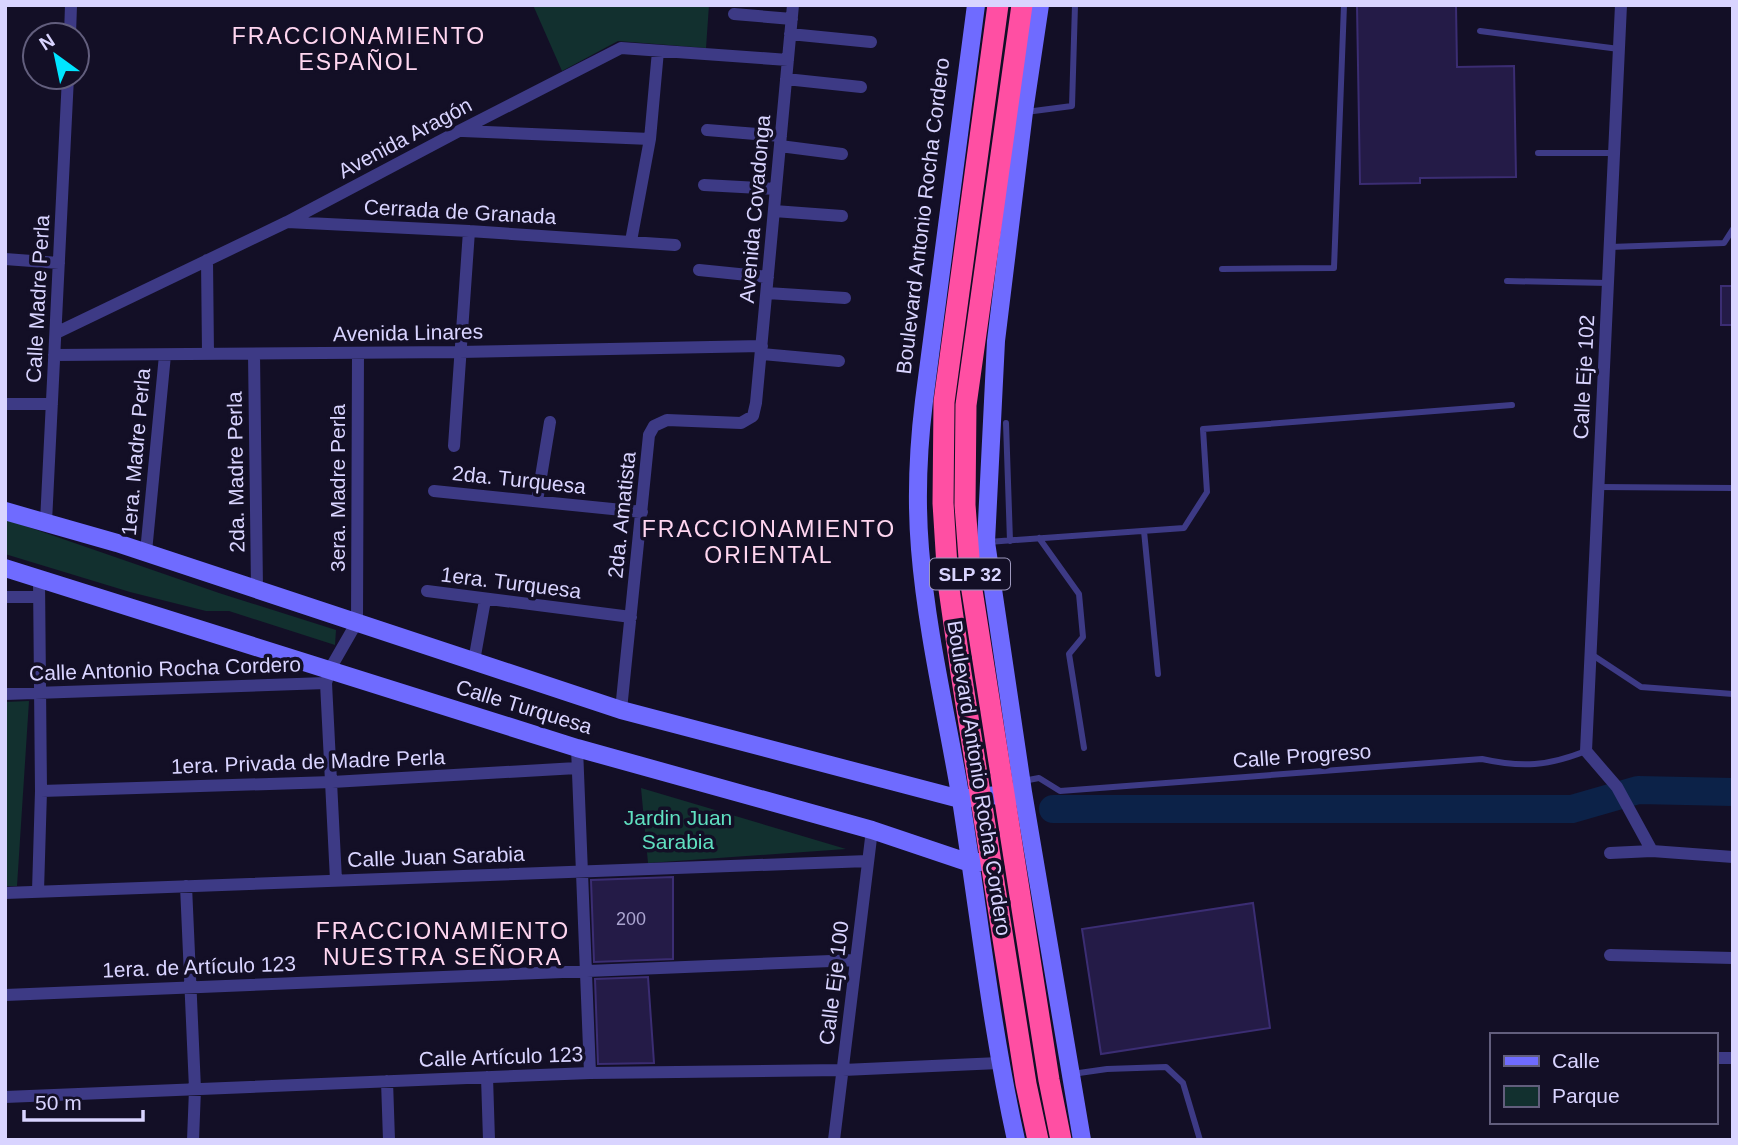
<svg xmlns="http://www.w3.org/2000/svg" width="1738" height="1145" viewBox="0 0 1738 1145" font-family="Helvetica,sans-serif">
	<rect width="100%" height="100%" fill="#130f26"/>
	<path fill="#12302f" d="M 533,5 L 709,5 L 706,48 L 618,41 L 562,71 Z
		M 5,519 L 219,593 L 336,630 L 335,645 L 229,611 L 206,611 L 130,592 L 5,554 Z
		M 29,701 L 17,886 L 5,886 L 5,702 Z
		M 641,788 L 846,849 L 648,863 Z"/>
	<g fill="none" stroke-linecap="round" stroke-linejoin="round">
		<path stroke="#0c2248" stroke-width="28" d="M 1053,809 L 1572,809 L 1638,790 L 1733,792"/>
	</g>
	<path fill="#241b47" stroke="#3b2d73" stroke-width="2" d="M 1357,5 L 1456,5 L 1457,67 L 1514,66 L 1516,177 L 1420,178 L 1420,183 L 1360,184 Z
		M 1721,286 L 1733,286 L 1733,325 L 1721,325 Z
		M 673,877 L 673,959 L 594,962 L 591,880 Z
		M 1253,903 L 1270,1028 L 1101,1054 L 1082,929 Z
		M 648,977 L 654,1063 L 598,1064 L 595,979 Z"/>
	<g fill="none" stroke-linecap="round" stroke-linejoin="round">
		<path stroke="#3d3a85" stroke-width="6" d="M 1480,31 L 1619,49
			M 1026,112 L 1072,106 L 1075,5
			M 1538,153 L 1614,153
			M 1610,247 L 1724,243 L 1733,229
			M 1222,269 L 1334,268 L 1344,5
			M 1507,281 L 1608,283
			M 1006,423 L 1010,541
			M 1599,487 L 1733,488
			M 1144,531 L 1158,674
			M 1039,538 L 1079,594 L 1083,637 L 1069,654 L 1084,748
			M 988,542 L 1184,528 L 1207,492 L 1203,429 L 1512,405
			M 1591,654 L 1641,687 L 1733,694
			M 1023,781 L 1039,778 L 1060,791 L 1482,759 C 1522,768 1548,766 1586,751
			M 1072,1074 L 1107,1069 L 1166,1067 L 1183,1083 L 1200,1140"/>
		<path stroke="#3d3a85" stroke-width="12" d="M 1621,5 L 1586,751 L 1617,787 L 1652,851
			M 734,14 L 792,19
			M 790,34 L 871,42
			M 70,35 L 71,5
			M 786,79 L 861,87
			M 707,130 L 781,136
			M 463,131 L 650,139
			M 780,146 L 842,154
			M 704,185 L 776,189
			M 774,211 L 842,216
			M 287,222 L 469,231 L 675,245
			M 631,241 L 650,139 L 658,51
			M 5,259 L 59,263
			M 207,260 L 208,354
			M 699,270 L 768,277
			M 767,293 L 845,298
			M 56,333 L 287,222 L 459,131 L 621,48 L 788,60
			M 254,354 L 257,589
			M 761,354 L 839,361
			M 54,355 L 459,352 L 762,346
			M 5,404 L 52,404
			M 454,446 L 469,231
			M 434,491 L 642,512
			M 537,501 L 550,422
			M 46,522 L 68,77
			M 146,552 L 165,355
			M 427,591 L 631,617
			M 5,597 L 38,597
			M 474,661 L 485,600
			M 5,694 L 326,683
			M 621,710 L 649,435 L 654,426 L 667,420 L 741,423 L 753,416 L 756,403 L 793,5
			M 577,748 L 590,1073
			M 41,791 L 332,782 L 577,768
			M 1610,853 L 1652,851 L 1733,857
			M 336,880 L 326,683 L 330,669 L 357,622 L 358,353
			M 186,886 L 195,1089 L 193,1140
			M 38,891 L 41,791 L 39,579
			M 5,893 L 868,861
			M 1610,955 L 1733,958
			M 5,995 L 856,960
			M 1715,1058 L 1733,1058
			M 487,1077 L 489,1140
			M 387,1081 L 389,1140
			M 5,1097 L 590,1073 L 843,1070 L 999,1063
			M 834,1140 L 872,830"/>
		<path stroke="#6f6bff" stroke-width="18" d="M 976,5 L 924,401 C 918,450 916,500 920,549 C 927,634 947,717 961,800 C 979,914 991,1027 1016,1140
			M 1040,5 L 1024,112 L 996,341 L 986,542 L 1023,792 L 1082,1140
			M 5,511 L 117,543 L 621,710 L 960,799 L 1016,793
			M 5,568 L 577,748 L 872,830 L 970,863 L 980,862"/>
		<path stroke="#ff4fa3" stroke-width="21" d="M 998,5 L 944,402 L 943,503 L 948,582 L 961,673 L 1026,1084 L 1038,1140
			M 1022,5 L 966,405 L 965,505 L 971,584 L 1049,1080 L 1061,1140"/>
	</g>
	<g text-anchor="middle" stroke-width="7" stroke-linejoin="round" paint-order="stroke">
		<g font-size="18" fill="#aca6d1">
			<text x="631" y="925">200</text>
		</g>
		<rect fill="#130f26" stroke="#9e99be" stroke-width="2" x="930" y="558.5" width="80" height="31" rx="5"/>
		<g font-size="19" font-weight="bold" fill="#d9d4ff">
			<text x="970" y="581">SLP 32</text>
		</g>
		<g font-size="21" fill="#d9d4ff" stroke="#130f26">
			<text transform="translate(405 138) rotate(-28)" y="7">Avenida Aragón</text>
			<text transform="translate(755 209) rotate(-85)" y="7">Avenida Covadonga</text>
			<text transform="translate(460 212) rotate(3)" y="7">Cerrada de Granada</text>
			<text transform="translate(923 216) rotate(-83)" y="7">Boulevard Antonio Rocha Cordero</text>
			<text transform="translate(38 299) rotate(-87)" y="7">Calle Madre Perla</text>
			<text transform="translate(408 333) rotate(-1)" y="7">Avenida Linares</text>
			<text transform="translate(1584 377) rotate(-87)" y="7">Calle Eje 102</text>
			<text transform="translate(136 452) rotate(-85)" y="7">1era. Madre Perla</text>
			<text transform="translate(236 472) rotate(-91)" y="7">2da. Madre Perla</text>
			<text transform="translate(519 480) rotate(6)" y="7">2da. Turquesa</text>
			<text transform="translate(338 488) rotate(-90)" y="7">3era. Madre Perla</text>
			<text transform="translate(622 515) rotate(-84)" y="7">2da. Amatista</text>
			<text transform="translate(511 583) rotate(7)" y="7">1era. Turquesa</text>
			<text transform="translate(165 669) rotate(-2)" y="7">Calle Antonio Rocha Cordero</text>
			<text transform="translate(524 707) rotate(17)" y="7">Calle Turquesa</text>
			<text transform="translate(1302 756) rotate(-4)" y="7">Calle Progreso</text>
			<text transform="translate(308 762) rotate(-2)" y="7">1era. Privada de Madre Perla</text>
			<text transform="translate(979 778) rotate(81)" y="7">Boulevard Antonio Rocha Cordero</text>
			<text transform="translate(436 857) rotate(-2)" y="7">Calle Juan Sarabia</text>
			<text transform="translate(199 967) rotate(-2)" y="7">1era. de Artículo 123</text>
			<text transform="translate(834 983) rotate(-83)" y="7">Calle Eje 100</text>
			<text transform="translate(501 1057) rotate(-2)" y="7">Calle Artículo 123</text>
		</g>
		<g font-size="21" fill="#5fe0c0" stroke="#130f26">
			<text x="678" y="825">Jardin Juan<tspan x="678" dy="24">Sarabia</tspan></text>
		</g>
		<g font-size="23" letter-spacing="2" fill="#ffd6f0" stroke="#130f26">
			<text x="359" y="44">FRACCIONAMIENTO<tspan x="359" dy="26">ESPAÑOL</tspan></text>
			<text x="769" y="537">FRACCIONAMIENTO<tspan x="769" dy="26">ORIENTAL</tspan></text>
			<text x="443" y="939">FRACCIONAMIENTO<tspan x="443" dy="26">NUESTRA SEÑORA</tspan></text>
		</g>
	</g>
	<rect width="1738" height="1145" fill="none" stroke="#d9d4ff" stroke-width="14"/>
	<rect x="1490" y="1033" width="228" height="91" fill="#130f26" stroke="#625e7d" stroke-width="2"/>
	<rect x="1504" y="1056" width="35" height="10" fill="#6f6bff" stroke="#625e7d" stroke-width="2"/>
	<text x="1552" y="1068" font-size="21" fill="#d9d4ff">Calle</text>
	<rect x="1504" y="1086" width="35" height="21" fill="#12302f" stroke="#625e7d" stroke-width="2"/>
	<text x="1552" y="1103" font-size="21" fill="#d9d4ff">Parque</text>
	<g transform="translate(56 56) rotate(327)"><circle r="33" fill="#130f26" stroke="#625e7d" stroke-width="2"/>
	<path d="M0-5L12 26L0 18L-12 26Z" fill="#00e5ff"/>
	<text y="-10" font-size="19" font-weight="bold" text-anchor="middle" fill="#d9d4ff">N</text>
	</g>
	<path d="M24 1110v10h119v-10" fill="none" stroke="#d9d4ff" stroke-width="3.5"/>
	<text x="35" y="1110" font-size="21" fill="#d9d4ff" stroke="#130f26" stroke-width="5" paint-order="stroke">50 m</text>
</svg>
